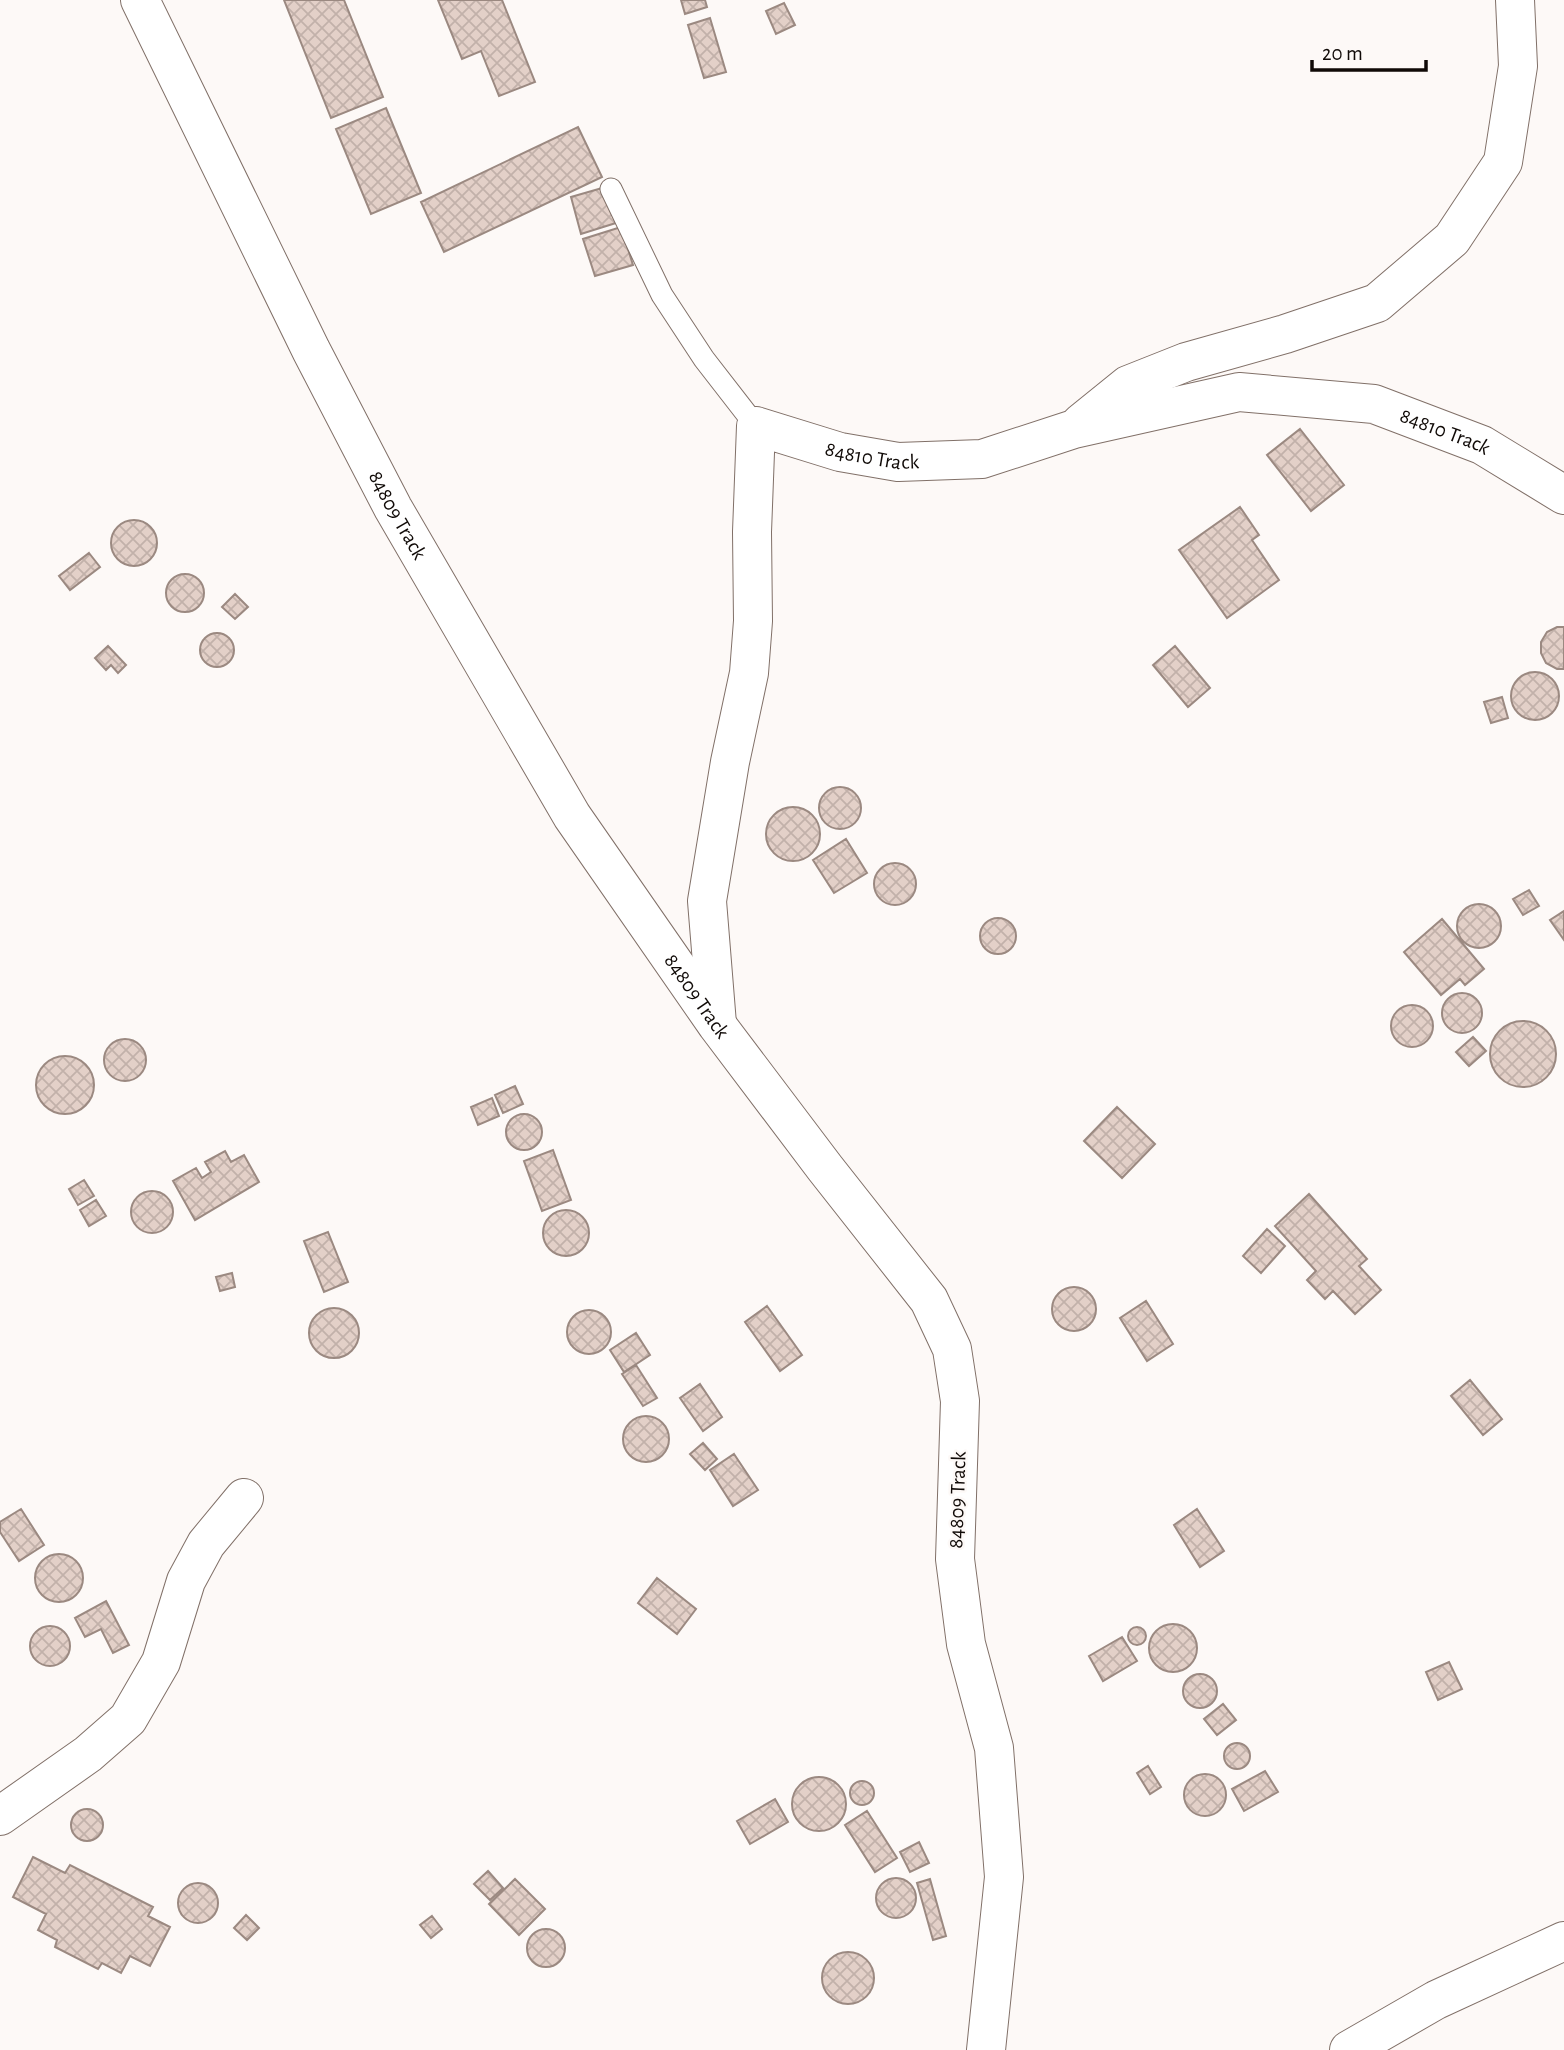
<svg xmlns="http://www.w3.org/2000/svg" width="1564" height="2050" viewBox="0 0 1564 2050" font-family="'Alegreya Sans',sans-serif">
	<defs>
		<pattern id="building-cross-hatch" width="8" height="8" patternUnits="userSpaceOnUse" patternTransform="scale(1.75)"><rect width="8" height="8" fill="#e3d0c8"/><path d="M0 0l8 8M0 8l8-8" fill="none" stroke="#c2b1aa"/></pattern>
	</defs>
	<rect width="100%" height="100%" fill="#fdf9f7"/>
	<path fill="url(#building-cross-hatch)" stroke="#9b8981" stroke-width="2" d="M 284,0 L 344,0 L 383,97 L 331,118 Z
		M 438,0 L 502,0 L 535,82 L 499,96 L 481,51 L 462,59 Z
		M 681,0 L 705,0 L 707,7 L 685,14 Z
		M 784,3 L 795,25 L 776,34 L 766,11 Z
		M 710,18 L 726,72 L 704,78 L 688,25 Z
		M 386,108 L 421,193 L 371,214 L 336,129 Z
		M 578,127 L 602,177 L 444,252 L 421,202 Z
		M 609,186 L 619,222 L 581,234 L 571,197 Z
		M 621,227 L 633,265 L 595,276 L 583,239 Z
		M 1300,429 L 1344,485 L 1311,511 L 1267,455 Z
		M 1240,507 L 1259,535 L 1252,540 L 1279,580 L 1227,618 L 1179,550 Z
		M111 543a23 23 0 1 1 46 0a23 23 0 1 1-46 0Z
		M 89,553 L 100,567 L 70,590 L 59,576 Z
		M166 593a19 19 0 1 1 38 0a19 19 0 1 1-38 0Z
		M 235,594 L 248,607 L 235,619 L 222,607 Z
		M 1557,627 L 1564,627 L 1564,669 L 1557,669 L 1546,663 L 1541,653 L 1541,642 L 1547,632 Z
		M200 650a17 17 0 1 1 34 0a17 17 0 1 1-34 0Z
		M 108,646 L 126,665 L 118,673 L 111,665 L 106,670 L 95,658 Z
		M 1175,646 L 1210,688 L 1188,707 L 1153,665 Z
		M1511 696a24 24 0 1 1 48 0a24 24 0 1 1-48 0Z
		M 1502,697 L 1508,718 L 1491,723 L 1484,702 Z
		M819 808a21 21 0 1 1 42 0a21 21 0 1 1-42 0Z
		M766 834a27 27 0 1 1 54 0a27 27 0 1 1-54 0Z
		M 846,839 L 867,873 L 834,893 L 813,860 Z
		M874 884a21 21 0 1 1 42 0a21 21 0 1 1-42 0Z
		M 1529,890 L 1539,906 L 1523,915 L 1513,899 Z
		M1457 926a22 22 0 1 1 44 0a22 22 0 1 1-44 0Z
		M 1564,911 L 1564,940 L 1550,920 Z
		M980 936a18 18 0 1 1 36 0a18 18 0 1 1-36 0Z
		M 1442,919 L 1484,969 L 1465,985 L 1460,979 L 1441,995 L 1404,952 Z
		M1442 1013a20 20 0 1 1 40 0a20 20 0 1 1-40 0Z
		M1391 1026a21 21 0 1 1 42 0a21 21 0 1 1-42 0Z
		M1490 1054a33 33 0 1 1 66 0a33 33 0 1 1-66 0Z
		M 1473,1037 L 1486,1051 L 1469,1066 L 1456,1052 Z
		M104 1060a21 21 0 1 1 42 0a21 21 0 1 1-42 0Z
		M36 1085a29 29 0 1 1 58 0a29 29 0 1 1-58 0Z
		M 515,1086 L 523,1104 L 503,1113 L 495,1095 Z
		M 492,1098 L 499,1116 L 478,1125 L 471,1107 Z
		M 1117,1107 L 1155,1144 L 1122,1178 L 1084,1141 Z
		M506 1132a18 18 0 1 1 36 0a18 18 0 1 1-36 0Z
		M 553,1150 L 571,1200 L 542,1211 L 524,1161 Z
		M 225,1151 L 231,1162 L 244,1155 L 259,1182 L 195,1220 L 173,1181 L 196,1168 L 202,1178 L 211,1172 L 205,1162 Z
		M 84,1180 L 94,1196 L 78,1205 L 69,1189 Z
		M131 1212a21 21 0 1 1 42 0a21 21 0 1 1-42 0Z
		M 1309,1194 L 1367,1259 L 1359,1266 L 1381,1290 L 1355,1314 L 1333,1291 L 1325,1299 L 1307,1280 L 1316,1271 L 1275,1226 Z
		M 96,1200 L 106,1216 L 89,1226 L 80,1210 Z
		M543 1233a23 23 0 1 1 46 0a23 23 0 1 1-46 0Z
		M 1267,1229 L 1285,1246 L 1261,1273 L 1243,1256 Z
		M 328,1232 L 348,1282 L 324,1292 L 304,1241 Z
		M 232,1273 L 235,1287 L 220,1291 L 216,1277 Z
		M1052 1309a22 22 0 1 1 44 0a22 22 0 1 1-44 0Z
		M 1146,1301 L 1173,1344 L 1147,1361 L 1120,1318 Z
		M 767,1306 L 802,1355 L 780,1371 L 745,1322 Z
		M309 1333a25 25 0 1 1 50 0a25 25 0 1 1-50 0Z
		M567 1332a22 22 0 1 1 44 0a22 22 0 1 1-44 0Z
		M 636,1333 L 650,1355 L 624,1372 L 610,1350 Z
		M 636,1365 L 657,1398 L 643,1406 L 622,1374 Z
		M 1470,1380 L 1502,1419 L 1483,1435 L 1451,1396 Z
		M 700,1384 L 722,1417 L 703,1431 L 680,1398 Z
		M623 1439a23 23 0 1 1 46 0a23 23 0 1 1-46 0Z
		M 703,1443 L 717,1459 L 705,1470 L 690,1454 Z
		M 734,1454 L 758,1490 L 733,1506 L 710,1470 Z
		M 21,1509 L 44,1545 L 19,1561 L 0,1532 L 0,1522 Z
		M 1197,1509 L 1224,1551 L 1200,1567 L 1174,1525 Z
		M35 1578a24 24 0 1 1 48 0a24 24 0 1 1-48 0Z
		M 657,1578 L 696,1609 L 677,1634 L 638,1603 Z
		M 106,1601 L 129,1645 L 113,1653 L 101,1629 L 85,1637 L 75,1618 Z
		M1149 1648a24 24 0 1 1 48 0a24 24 0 1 1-48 0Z
		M30 1646a20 20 0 1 1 40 0a20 20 0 1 1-40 0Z
		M1128 1636a9 9 0 1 1 18 0a9 9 0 1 1-18 0Z
		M 1122,1637 L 1137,1661 L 1103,1681 L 1089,1656 Z
		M 1449,1662 L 1462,1689 L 1438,1700 L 1426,1672 Z
		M1183 1691a17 17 0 1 1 34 0a17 17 0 1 1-34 0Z
		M 1223,1704 L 1236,1720 L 1217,1735 L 1204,1719 Z
		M1224 1756a13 13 0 1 1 26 0a13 13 0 1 1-26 0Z
		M 1148,1766 L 1161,1787 L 1150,1794 L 1137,1773 Z
		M 1265,1771 L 1278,1792 L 1244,1811 L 1232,1789 Z
		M1184 1795a21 21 0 1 1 42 0a21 21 0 1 1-42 0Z
		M792 1804a27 27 0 1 1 54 0a27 27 0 1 1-54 0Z
		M850 1793a12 12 0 1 1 24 0a12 12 0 1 1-24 0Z
		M 775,1799 L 788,1822 L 750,1844 L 737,1821 Z
		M71 1825a16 16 0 1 1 32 0a16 16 0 1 1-32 0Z
		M 867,1811 L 897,1858 L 875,1872 L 845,1825 Z
		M 919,1842 L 929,1863 L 910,1872 L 900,1852 Z
		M 33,1857 L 65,1873 L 70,1865 L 153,1907 L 148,1916 L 170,1927 L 150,1966 L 130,1956 L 121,1973 L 102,1963 L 98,1969 L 55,1947 L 57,1940 L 38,1930 L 46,1914 L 13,1897 Z
		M 488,1871 L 503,1888 L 490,1900 L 474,1884 Z
		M876 1898a20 20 0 1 1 40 0a20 20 0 1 1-40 0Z
		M 515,1879 L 545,1909 L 519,1935 L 489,1904 Z
		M 930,1879 L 946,1936 L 933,1940 L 917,1883 Z
		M178 1903a20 20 0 1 1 40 0a20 20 0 1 1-40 0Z
		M 246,1915 L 259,1928 L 247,1940 L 234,1928 Z
		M 432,1916 L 442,1929 L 431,1938 L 420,1925 Z
		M527 1948a19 19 0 1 1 38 0a19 19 0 1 1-38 0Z
		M822 1978a26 26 0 1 1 52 0a26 26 0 1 1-52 0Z"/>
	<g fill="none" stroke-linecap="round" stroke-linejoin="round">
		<g stroke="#817068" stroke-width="23">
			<path id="service" d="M 611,189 L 662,295 L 704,359 L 756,426"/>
		</g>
		<g stroke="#817068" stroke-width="40">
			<g id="minor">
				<path id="s1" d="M 140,0 L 311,350 L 393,508 L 572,816 L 717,1025 L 825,1168 L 929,1300 L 952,1349 L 960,1401 L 955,1559 L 966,1644 L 994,1748 L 1004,1877 L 986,2050"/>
				<path d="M 1081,423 L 1128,385 L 1186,362 L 1285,334 L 1377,303 L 1452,239 L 1503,162 L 1518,66 L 1515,0"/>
				<path id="s2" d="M 717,1024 L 707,901 L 730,762 L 749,673 L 753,621 L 752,532 L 756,426 L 840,452 L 898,462 L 982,459 L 1074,429 L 1239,392 L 1374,404 L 1482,445 L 1564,495"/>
				<path d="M 0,1816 L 88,1754 L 128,1719 L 161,1662 L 186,1581 L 206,1544 L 244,1498"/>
			</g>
		</g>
		<g stroke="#817068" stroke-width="40">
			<path id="tertiary" d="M 1349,2050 L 1436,2000 L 1564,1941"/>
		</g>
		<use href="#service" stroke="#fff" stroke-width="21"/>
		<use href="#minor" stroke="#fff" stroke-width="38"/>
		<use href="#tertiary" stroke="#fff" stroke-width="38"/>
	</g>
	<g text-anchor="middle" stroke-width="5" stroke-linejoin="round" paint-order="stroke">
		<g font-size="21" fill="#100a07" stroke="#fdf9f7">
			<text dy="7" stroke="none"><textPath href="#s2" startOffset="1311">84810 Track</textPath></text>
			<text dy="7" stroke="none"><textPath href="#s2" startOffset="723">84810 Track</textPath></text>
			<text dy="7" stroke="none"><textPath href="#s1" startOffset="576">84809 Track</textPath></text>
			<text dy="7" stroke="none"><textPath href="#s1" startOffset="1143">84809 Track</textPath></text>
			<text transform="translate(957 1500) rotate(-88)" y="7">84809 Track</text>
		</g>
	</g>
	<path d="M1312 60v10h114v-10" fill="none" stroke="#100a07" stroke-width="3.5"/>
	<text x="1322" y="60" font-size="21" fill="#100a07" stroke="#fdf9f7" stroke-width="5" paint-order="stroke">20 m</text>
</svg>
